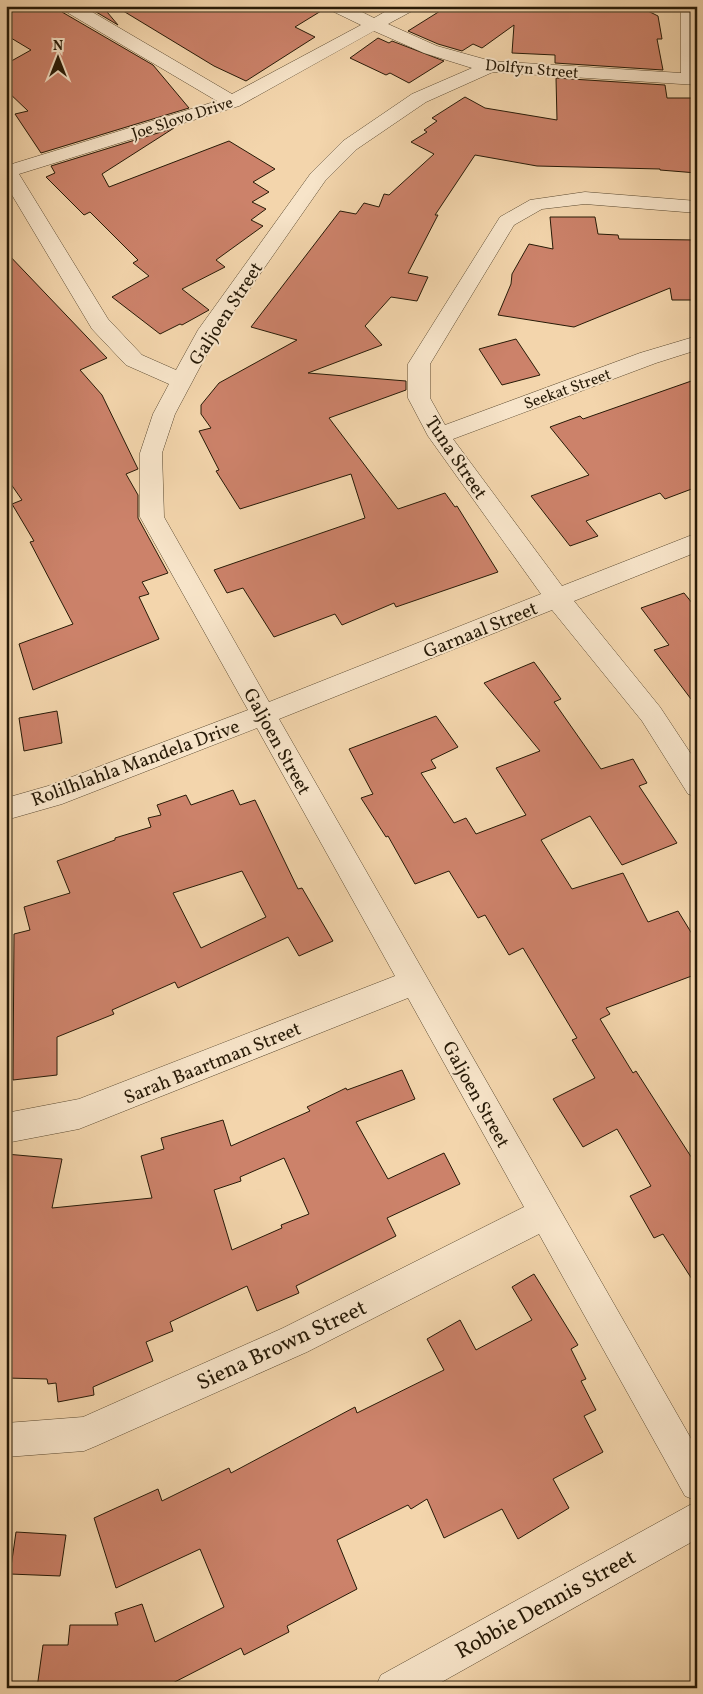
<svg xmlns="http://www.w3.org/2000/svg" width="703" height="1694" viewBox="0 0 703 1694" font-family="Vollkorn,serif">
	<rect width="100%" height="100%" fill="#f3d5ac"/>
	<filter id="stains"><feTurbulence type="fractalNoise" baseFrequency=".004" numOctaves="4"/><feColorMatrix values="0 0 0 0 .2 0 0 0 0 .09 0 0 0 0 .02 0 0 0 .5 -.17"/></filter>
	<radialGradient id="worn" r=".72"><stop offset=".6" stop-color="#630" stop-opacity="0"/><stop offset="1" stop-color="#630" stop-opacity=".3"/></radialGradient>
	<path fill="#cc826a" stroke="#271a07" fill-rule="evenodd" d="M 6,6 L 58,6 L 62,12 L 153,65 L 189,108 L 41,153 L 15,114 L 28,111 L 6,90 L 6,64 L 31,50 L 6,35 Z
		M 86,6 L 102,6 L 118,25 Z
		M 115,6 L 253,6 L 265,11 L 273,6 L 326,8 L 295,27 L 315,37 L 246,81 L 214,66 Z
		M 448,6 L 638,6 L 658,16 L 662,39 L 657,39 L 663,70 L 555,63 L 555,55 L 512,53 L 514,25 L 482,48 L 473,44 L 462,51 L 438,44 L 408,31 Z
		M 378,38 L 389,43 L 392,41 L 444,61 L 409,83 L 390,73 L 386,75 L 350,58 Z
		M 556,78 L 665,85 L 667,98 L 697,98 L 697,173 L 660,170 L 660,169 L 537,166 L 475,155 L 435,215 L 438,215 L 408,273 L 428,277 L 417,301 L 391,297 L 365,326 L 382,345 L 308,373 L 406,381 L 406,390 L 329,418 L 398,509 L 445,493 L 455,507 L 457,506 L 498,572 L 396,607 L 394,603 L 342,625 L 335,614 L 274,637 L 243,588 L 227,593 L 214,570 L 365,518 L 351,474 L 240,509 L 216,471 L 219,470 L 199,431 L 211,428 L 201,414 L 201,405 L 219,383 L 297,340 L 251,327 L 340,211 L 356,214 L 364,203 L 379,207 L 384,194 L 389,195 L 434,154 L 411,142 L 427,132 L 424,130 L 437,121 L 432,118 L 465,97 L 485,108 L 557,120 Z
		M 174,128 L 102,174 L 109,187 L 229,141 L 275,169 L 253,182 L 269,192 L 252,202 L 266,209 L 251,220 L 263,226 L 216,260 L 225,267 L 182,289 L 209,310 L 182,325 L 180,324 L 160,334 L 112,297 L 149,276 L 133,263 L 138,260 L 90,212 L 84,215 L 46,177 L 55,173 L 51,166 Z
		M 550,217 L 595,217 L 598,234 L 618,235 L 619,239 L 697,240 L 697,300 L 672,300 L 670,288 L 574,327 L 498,315 L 511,284 L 512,274 L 529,244 L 553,249 Z
		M 6,252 L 107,358 L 80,370 L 102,395 L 138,469 L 126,474 L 138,495 L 138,518 L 168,573 L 142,582 L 149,594 L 139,597 L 159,639 L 33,690 L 19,644 L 73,624 L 30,542 L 34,541 L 12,504 L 22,500 L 6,477 Z
		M 516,339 L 540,375 L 502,385 L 479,349 Z
		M 697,379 L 697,487 L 665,499 L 660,493 L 586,521 L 598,536 L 570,546 L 531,496 L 589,475 L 550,427 L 580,416 L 583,419 Z
		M 684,593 L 697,609 L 697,707 L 654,650 L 669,645 L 641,608 Z
		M 534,662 L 561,699 L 554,702 L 601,769 L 633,759 L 647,783 L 639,786 L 677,843 L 622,865 L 590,816 L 541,840 L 572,889 L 623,873 L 648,922 L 678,911 L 697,942 L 697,974 L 606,1008 L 610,1014 L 600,1019 L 633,1073 L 636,1071 L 697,1166 L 697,1287 L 663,1234 L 654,1238 L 630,1196 L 651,1186 L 617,1129 L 583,1147 L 553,1099 L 595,1078 L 572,1040 L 577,1038 L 523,948 L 509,955 L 485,915 L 478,918 L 449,871 L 415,884 L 388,836 L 386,837 L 361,798 L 373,794 L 349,749 L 436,716 L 458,747 L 431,760 L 436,768 L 421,773 L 454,823 L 466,818 L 476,834 L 526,815 L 496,768 L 540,751 L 484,683 Z
		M 57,711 L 62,743 L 24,751 L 19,718 Z
		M 233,790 L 240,805 L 255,800 L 298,889 L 302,888 L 333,941 L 299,956 L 288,937 L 178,988 L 175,982 L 112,1010 L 114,1014 L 57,1037 L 57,1075 L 13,1080 L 14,934 L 30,930 L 24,907 L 70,893 L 57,861 L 115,840 L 115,838 L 151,827 L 148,818 L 161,815 L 157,805 L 186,795 L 191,805 ZM 242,871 L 266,917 L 201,948 L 173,893 Z
		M 402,1070 L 415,1099 L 356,1122 L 388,1179 L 444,1153 L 460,1184 L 387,1218 L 396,1236 L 296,1286 L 299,1293 L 257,1311 L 247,1286 L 170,1322 L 173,1331 L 146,1342 L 153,1361 L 93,1387 L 94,1395 L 58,1402 L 56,1383 L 48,1384 L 47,1379 L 6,1378 L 6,1154 L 62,1159 L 52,1208 L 152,1198 L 141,1156 L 164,1149 L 161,1138 L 223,1120 L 231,1146 L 310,1111 L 307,1107 L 346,1088 L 347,1090 ZM 284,1158 L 309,1214 L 281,1225 L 282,1228 L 232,1250 L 214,1190 L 241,1181 L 240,1177 Z
		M 534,1274 L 578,1345 L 571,1349 L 586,1379 L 581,1381 L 596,1410 L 584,1416 L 603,1452 L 553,1479 L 569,1508 L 518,1539 L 502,1509 L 444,1538 L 427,1499 L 411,1509 L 408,1505 L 337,1540 L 357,1589 L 287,1626 L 289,1632 L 244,1655 L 241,1648 L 163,1688 L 37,1688 L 43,1645 L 68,1645 L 70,1625 L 118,1625 L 115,1613 L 142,1604 L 155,1642 L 224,1607 L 200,1549 L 116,1588 L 94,1518 L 158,1489 L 162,1501 L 229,1468 L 231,1473 L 355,1407 L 357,1413 L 444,1370 L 427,1339 L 460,1320 L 476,1350 L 532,1320 L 512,1287 Z
		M 16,1532 L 66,1535 L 60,1576 L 10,1574 Z"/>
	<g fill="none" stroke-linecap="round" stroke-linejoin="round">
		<g stroke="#5a4930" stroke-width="1">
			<path id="minor" d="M 60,6 L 82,6 L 232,94 L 361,25 L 330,10 L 327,6 L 350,6 L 374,18 L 395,6 L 417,6 L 414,10 L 388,24 L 437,46 L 491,61 L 681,73 L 681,8 L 682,6 L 697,6 L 697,85 L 493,72 L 426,102 L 357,149 L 325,181 L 216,337 L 175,414 L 162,453 L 164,517 L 269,702 L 541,594 L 428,436 L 408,398 L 408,364 L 500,217 L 530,200 L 585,192 L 697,201 L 697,213 L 585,204 L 542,209 L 514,225 L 430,364 L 430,398 L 445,425 L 640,353 L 697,336 L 697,350 L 656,363 L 453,439 L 562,586 L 697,533 L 697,552 L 574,601 L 660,707 L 697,763 L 697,797 L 688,794 L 642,721 L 552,610 L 279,719 L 697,1449 L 697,1539 L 431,1688 L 375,1688 L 381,1675 L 697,1501 L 685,1496 L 539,1234 L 307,1352 L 96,1446 L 84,1451 L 6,1457 L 6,1423 L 83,1417 L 283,1328 L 524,1207 L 408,998 L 79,1129 L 6,1143 L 6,1113 L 79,1099 L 395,976 L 257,728 L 62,804 L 6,820 L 6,798 L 48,786 L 248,710 L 140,517 L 140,453 L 153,414 L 169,384 L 126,365 L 92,329 L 6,185 L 6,162 L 12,164 L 217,101 L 63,10 ZM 374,31 L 424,53 L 472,68 L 412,94 L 343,141 L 311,173 L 198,330 L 176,370 L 142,355 L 108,319 L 19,174 L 239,106 Z"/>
		</g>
		<use href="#minor" fill="#f7e4c9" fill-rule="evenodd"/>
	</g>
	<g text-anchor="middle" stroke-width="4" stroke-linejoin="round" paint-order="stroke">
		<g font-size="16" fill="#271a07" stroke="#f7e4c9">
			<text transform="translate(532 68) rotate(5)" y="6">Dolfyn Street</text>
			<text transform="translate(182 117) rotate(-18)" y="6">Joe Slovo Drive</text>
			<text transform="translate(567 388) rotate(-20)" y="6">Seekat Street</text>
		</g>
		<g font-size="19" fill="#271a07" stroke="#f7e4c9">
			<text transform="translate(225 313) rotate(-57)" y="7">Galjoen Street</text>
			<text transform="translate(457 457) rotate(56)" y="7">Tuna Street</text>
			<text transform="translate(480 629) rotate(-22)" y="7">Garnaal Street</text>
			<text transform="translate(278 741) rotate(61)" y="7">Galjoen Street</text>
			<text transform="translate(135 762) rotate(-20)" y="7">Rolilhlahla Mandela Drive</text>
			<text transform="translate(212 1062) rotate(-22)" y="7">Sarah Baartman Street</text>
			<text transform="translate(477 1094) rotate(61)" y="7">Galjoen Street</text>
		</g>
		<g font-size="22" fill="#271a07" stroke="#f7e4c9">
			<text transform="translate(281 1344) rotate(-25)" y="8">Siena Brown Street</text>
			<text transform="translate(545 1603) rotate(-29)" y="8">Robbie Dennis Street</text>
		</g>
	</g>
	<rect width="703" height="1694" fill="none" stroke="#f3d5ac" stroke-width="25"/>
	<rect x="8" y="8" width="688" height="1679" fill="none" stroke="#271a07" stroke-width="2.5"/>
	<rect x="12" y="12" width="678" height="1669" fill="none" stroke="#271a07"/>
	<g transform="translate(58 58)" stroke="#f7e4c9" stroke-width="4" paint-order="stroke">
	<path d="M0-4L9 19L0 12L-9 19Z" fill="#271a07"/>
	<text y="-8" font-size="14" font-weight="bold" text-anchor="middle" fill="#271a07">N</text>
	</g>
	<rect width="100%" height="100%" filter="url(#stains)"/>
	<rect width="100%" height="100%" fill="url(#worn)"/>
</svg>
